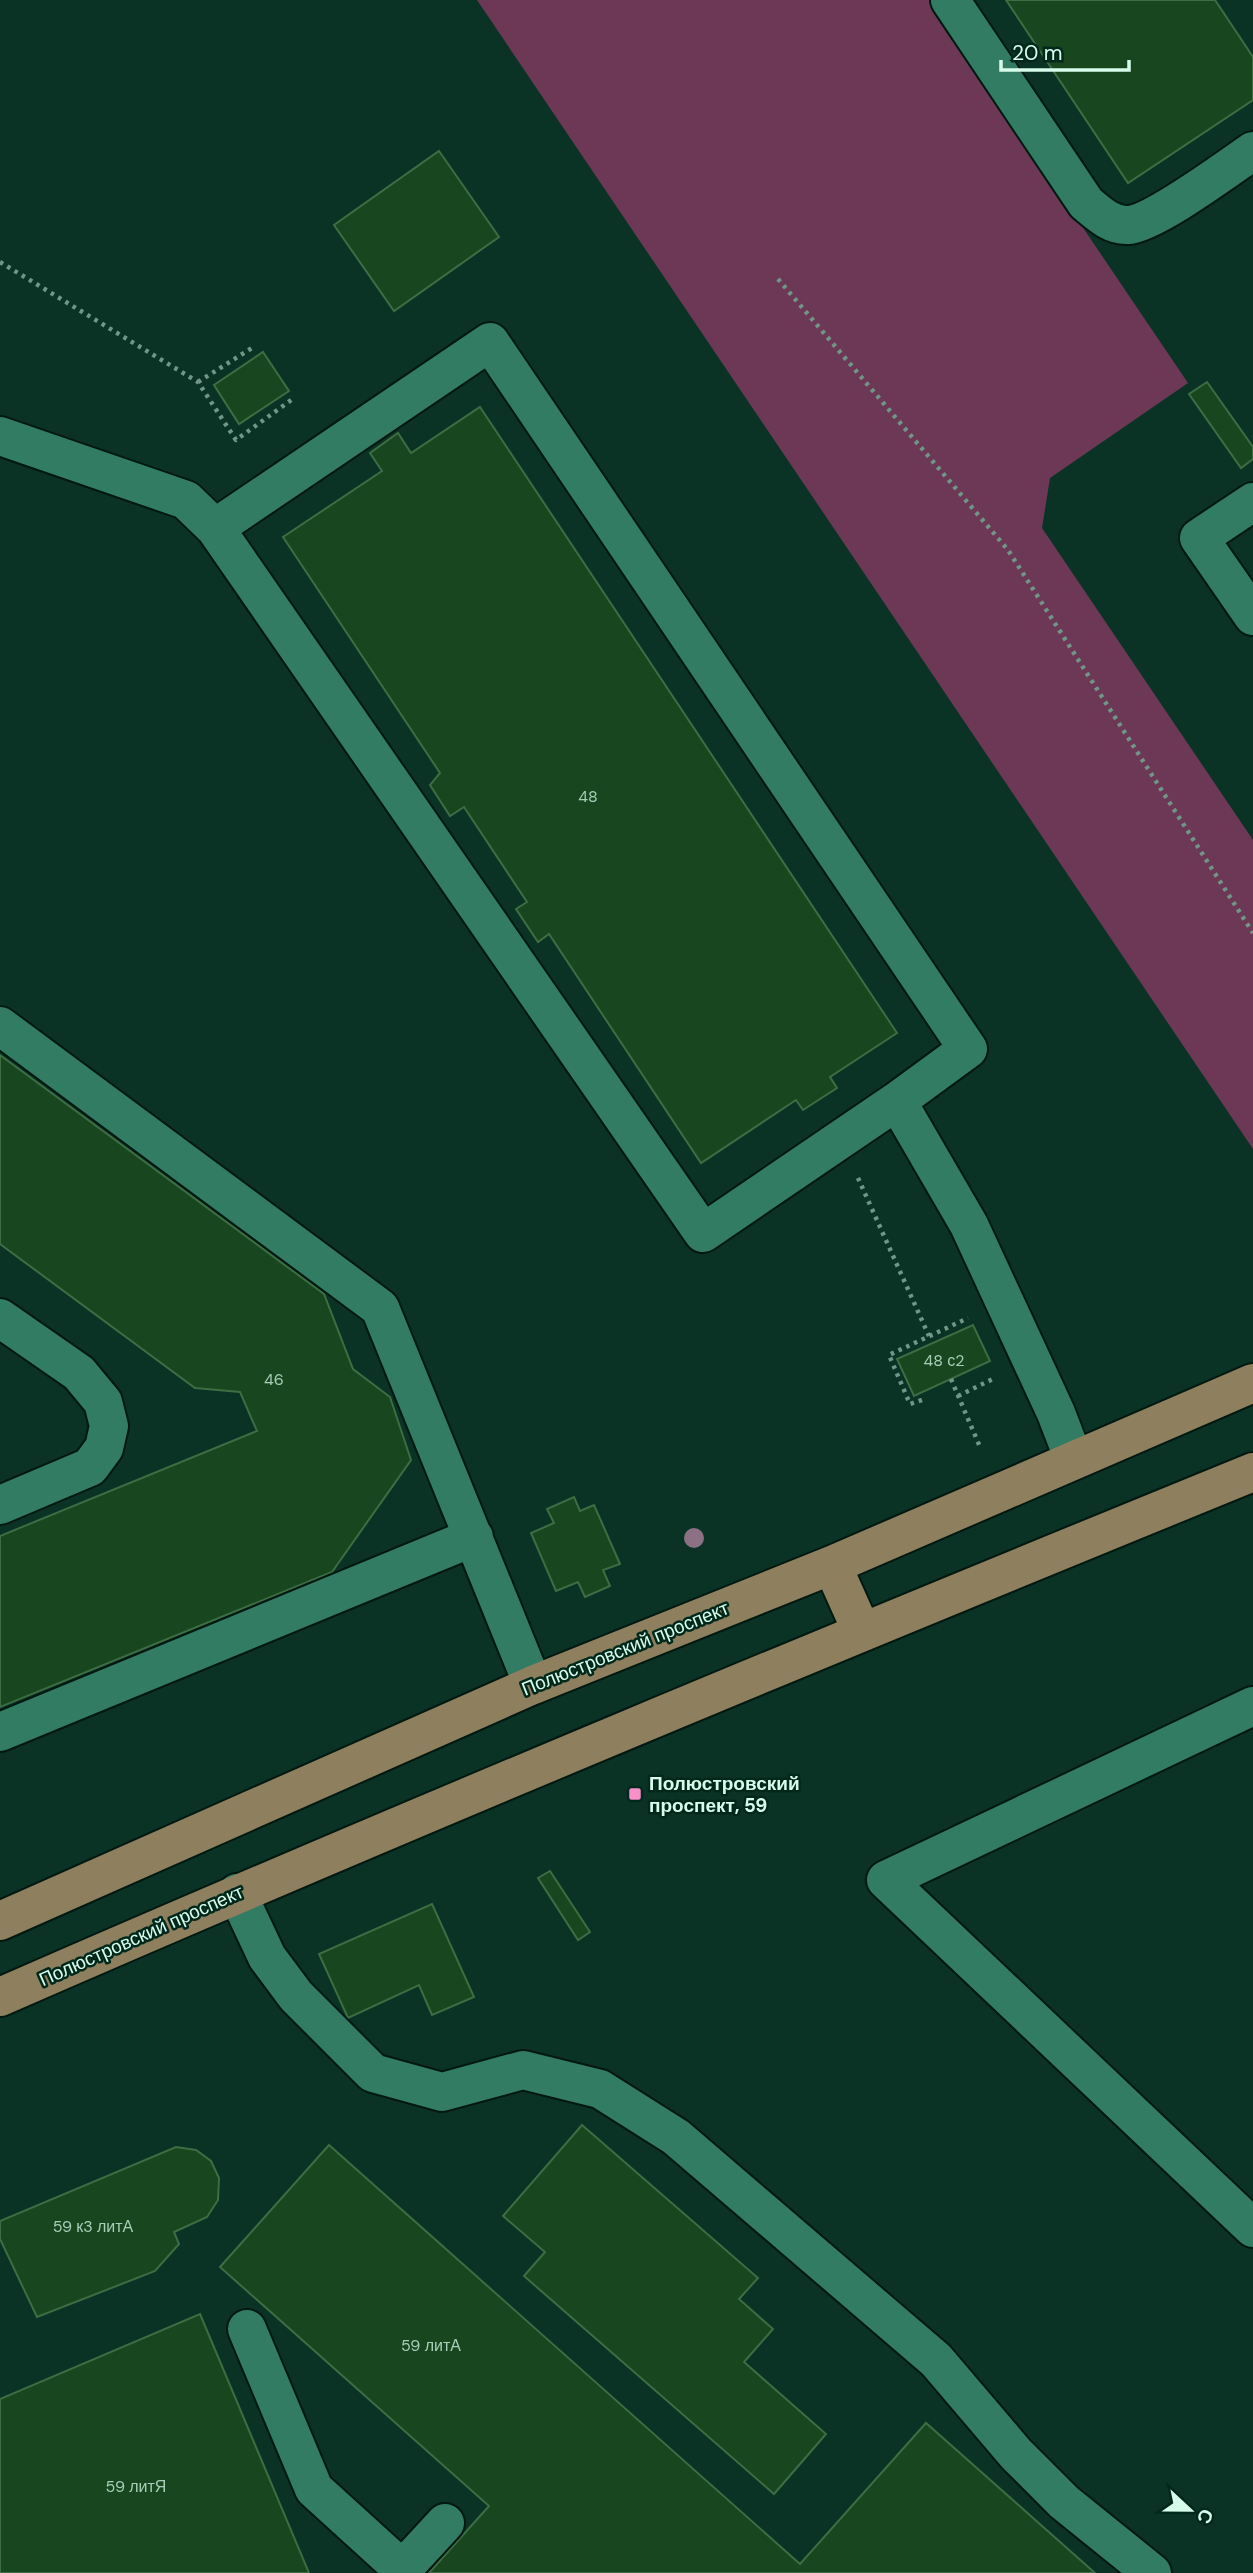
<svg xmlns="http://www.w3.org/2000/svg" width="1253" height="2573" viewBox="0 0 1253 2573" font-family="'DM Sans',sans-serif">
	<rect width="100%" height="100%" fill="#0a3326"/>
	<path fill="#6d3855" d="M 477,0 L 929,0 L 1188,383 L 1050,478 L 1042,528 L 1253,840 L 1253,1149 Z"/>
	<path fill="#17461f" stroke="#3d6e43" stroke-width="2" d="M 1006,0 L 1215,0 L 1253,57 L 1253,100 L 1128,183 Z
		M 439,151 L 499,237 L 394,311 L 334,225 Z
		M 263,352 L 289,391 L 239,424 L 214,385 Z
		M 1207,382 L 1253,447 L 1253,459 L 1241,468 L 1189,394 Z
		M 480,407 L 897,1033 L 830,1077 L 837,1088 L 803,1110 L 796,1100 L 701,1163 L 549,934 L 538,942 L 516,909 L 527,902 L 464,807 L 450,816 L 430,785 L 440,773 L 283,537 L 382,471 L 370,453 L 398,433 L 411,453 Z
		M 0,1055 L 324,1294 L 353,1369 L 390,1397 L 411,1460 L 332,1572 L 0,1707 L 0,1536 L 257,1431 L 240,1392 L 195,1388 L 0,1244 Z
		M 973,1325 L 990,1361 L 914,1396 L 897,1359 Z
		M 574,1497 L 580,1511 L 594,1505 L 620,1564 L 603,1570 L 610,1586 L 585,1597 L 578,1582 L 556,1591 L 531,1533 L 554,1523 L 547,1509 Z
		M 550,1871 L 590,1932 L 578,1940 L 538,1878 Z
		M 432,1904 L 474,1997 L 432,2015 L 419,1985 L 348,2018 L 319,1954 Z
		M 582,2125 L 758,2278 L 739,2299 L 773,2329 L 744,2362 L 826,2434 L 774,2494 L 524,2276 L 545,2252 L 503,2216 Z
		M 329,2145 L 800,2564 L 926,2423 L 1095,2573 L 429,2573 L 489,2506 L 220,2267 Z
		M 176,2147 L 196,2150 L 211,2161 L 219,2178 L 218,2200 L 207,2217 L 174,2232 L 179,2244 L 155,2271 L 37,2317 L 0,2239 L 0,2221 Z
		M 200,2314 L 309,2573 L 0,2573 L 0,2399 Z"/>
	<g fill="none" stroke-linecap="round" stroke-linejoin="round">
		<g stroke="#021810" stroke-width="42">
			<path id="minor" d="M 950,0 L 1086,203 C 1098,213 1111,226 1128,225 C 1153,224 1228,168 1253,151
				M 0,436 L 186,500 L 215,528
				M 1253,502 L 1199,538 L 1253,616
				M 0,1026 L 380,1308 L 533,1685
				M 897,1101 L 703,1233 L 215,528 L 490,342 L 968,1049 L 897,1101 L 969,1225 L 1056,1413 L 1074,1460
				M 0,1318 L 79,1373 L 103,1402 L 109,1426 L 104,1448 L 90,1467 L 0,1505
				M 1253,1706 L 886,1880 L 1253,2228
				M 0,1732 L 474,1537
				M 237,1893 L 267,1957 L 296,1996 L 373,2073 L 442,2092 L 523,2070 L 600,2089 L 676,2137 L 936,2360 L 1016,2454 L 1064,2502 L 1152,2573
				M 247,2329 L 314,2489 L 402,2569
				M 399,2573 L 445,2523"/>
		</g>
		<g stroke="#021810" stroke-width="42">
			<path id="major" d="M 832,1565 L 862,1632
				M 0,1921 L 533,1685 L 832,1565 L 1253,1383
				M 0,1997 C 415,1816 834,1643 1253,1472"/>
		</g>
		<path stroke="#6f9687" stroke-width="4.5" stroke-dasharray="3.5 5" stroke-linecap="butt" d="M 0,262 L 198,382 L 236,440 L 294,398
			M 778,279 L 1008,550 L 1253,933
			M 198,382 L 255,346
			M 858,1178 L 929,1336
			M 951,1379 L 980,1447
			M 958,1396 L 995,1378
			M 922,1400 L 910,1404 L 889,1355 L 968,1318"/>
		<use href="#minor" stroke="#317c62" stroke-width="38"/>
		<use href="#major" stroke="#8e7f5e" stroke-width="38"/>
	</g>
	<circle fill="#8c7083" cx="694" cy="1538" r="10"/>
	<rect fill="#f98fc9" stroke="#00291c" stroke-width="2.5" x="628" y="1787" width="14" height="14" rx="3.5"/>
	<g text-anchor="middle" stroke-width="5" stroke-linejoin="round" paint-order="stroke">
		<g font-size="16" fill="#a8ceb9">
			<text x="588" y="802">48</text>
			<text x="944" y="1366">48 с2</text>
			<text x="274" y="1385">46</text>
			<text x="93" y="2232">59 к3 литА</text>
			<text x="431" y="2351">59 литА</text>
			<text x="136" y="2492">59 литЯ</text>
		</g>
		<g font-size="19" fill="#d8fcec" stroke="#00291c">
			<text transform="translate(625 1648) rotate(-22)" y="7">Полюстровский проспект</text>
			<text transform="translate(141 1935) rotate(-24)" y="7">Полюстровский проспект</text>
		</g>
		<g font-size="19" font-weight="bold" fill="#d8fcec" stroke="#00291c" text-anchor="start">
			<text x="649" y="1790">Полюстровский<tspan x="649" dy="22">проспект, 59</tspan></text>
		</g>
	</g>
	<g transform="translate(1190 2510) rotate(112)" stroke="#00291c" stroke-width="5" paint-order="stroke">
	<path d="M0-5L12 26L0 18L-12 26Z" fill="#d8fcec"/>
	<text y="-10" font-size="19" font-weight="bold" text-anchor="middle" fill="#d8fcec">С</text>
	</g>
	<path d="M1001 60v10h128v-10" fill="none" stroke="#d8fcec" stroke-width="3.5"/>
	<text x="1012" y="60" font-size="21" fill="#d8fcec" stroke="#00291c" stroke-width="5" paint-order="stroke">20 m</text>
</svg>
